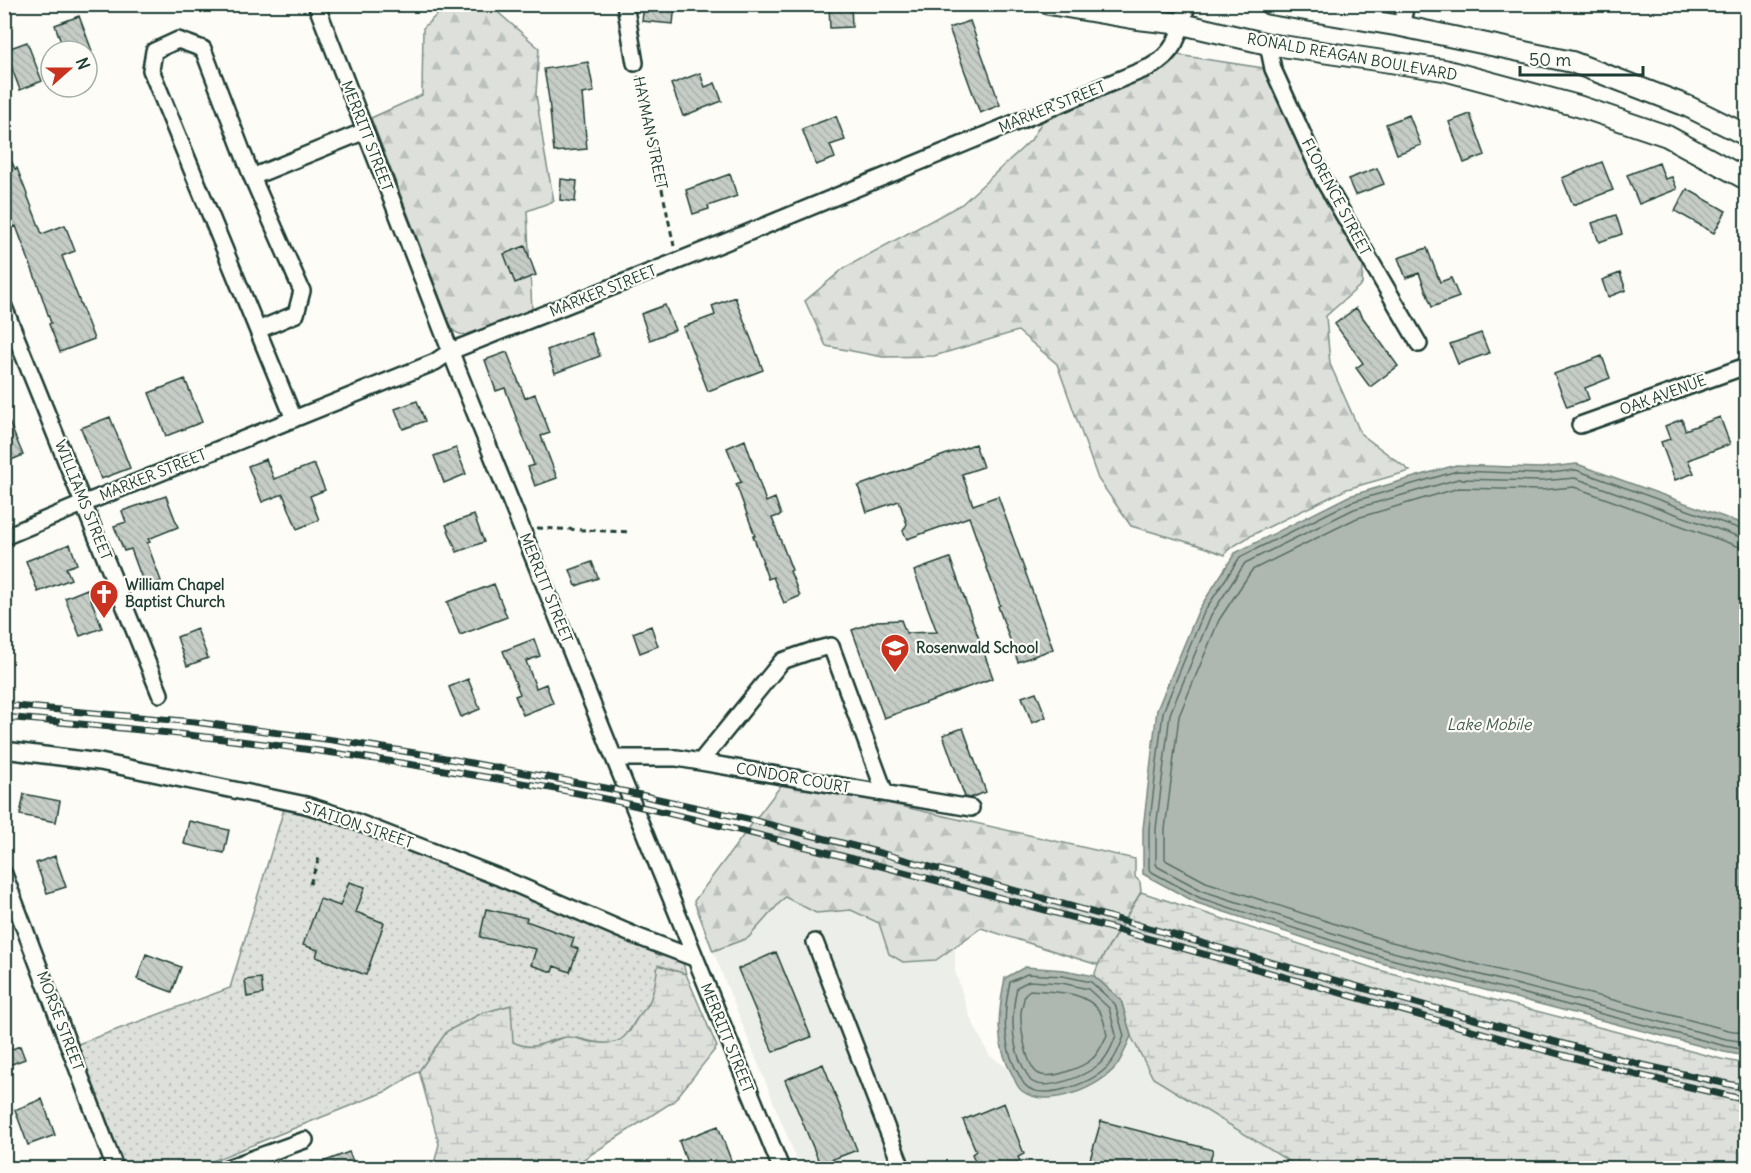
<svg xmlns="http://www.w3.org/2000/svg" width="1751" height="1173" viewBox="0 0 1751 1173" font-family="Delius,sans-serif">
	<defs>
		<pattern id="forest-firs" width="22" height="20" patternUnits="userSpaceOnUse" patternTransform="scale(1.5)"><rect width="22" height="20" fill="#dde0db"/><path d="M5 1l3.5 6h-7zM16 11l3.5 6h-7z" fill="#bdc1bd"/></pattern>
		<pattern id="wetland-marsh" width="20" height="14" patternUnits="userSpaceOnUse" patternTransform="scale(1.5)"><rect width="20" height="14" fill="#dde0db"/><path d="M1 5h8M5 5V1M11 12h8M15 12V8" fill="none" stroke="#bdc1bd"/></pattern>
		<pattern id="park-dots" width="8" height="8" patternUnits="userSpaceOnUse" patternTransform="scale(1.5)"><rect width="8" height="8" fill="#dde0db"/><path d="M2 2h.1M6 6h.1" fill="none" stroke="#bdc1bd" stroke-width="1.8" stroke-linecap="round"/></pattern>
		<pattern id="building-back-hatch" width="6" height="6" patternUnits="userSpaceOnUse" patternTransform="scale(1.5)"><rect width="6" height="6" fill="#c6cdc7"/><path d="M-1 5l2 2M0 0l6 6M5-1l2 2" fill="none" stroke="#aab1ac"/></pattern>
	</defs>
	<rect width="100%" height="100%" fill="#fdfcf7"/>
	<filter id="ink" filterUnits="userSpaceOnUse"><feTurbulence type="fractalNoise" baseFrequency=".0167" numOctaves="2"/><feDisplacementMap in="SourceGraphic" scale="12" xChannelSelector="R" yChannelSelector="G"/><feConvolveMatrix kernelMatrix="1 2 1 2 8 2 1 2 1" color-interpolation-filters="sRGB"/></filter>
	<g filter="url(#ink)">
		<path fill="#eceee9" d="M 785,897 L 816,913 L 851,910 L 879,923 L 889,954 L 936,960 L 955,948 L 955,971 L 970,1017 L 989,1055 L 1009,1069 L 1021,1091 L 1036,1097 L 1052,1098 L 1074,1093 L 1089,1087 L 1126,1047 L 1131,1036 L 1153,1078 L 1300,1168 L 800,1168 L 713,951 L 748,938 Z"/>
		<path fill="url(#forest-firs)" stroke="#7e8e88" stroke-width="1.5" d="M 447,5 L 483,5 L 493,8 L 539,48 L 536,94 L 545,155 L 554,201 L 527,211 L 532,310 C 515,318 467,347 452,329 L 371,118 L 422,95 L 423,28 Z
			M 1178,55 L 1263,68 L 1315,184 L 1363,267 L 1362,284 L 1326,316 L 1330,364 L 1361,434 L 1410,471 L 1347,489 L 1252,535 L 1232,547 L 1227,551 L 1225,555 L 1198,545 L 1131,526 L 1098,479 L 1057,364 L 1018,331 L 934,356 L 883,357 L 826,346 L 805,301 L 844,268 L 962,204 L 1031,140 L 1043,120 L 1153,75 L 1169,66 Z
			M 785,780 L 1135,859 L 1135,877 L 1140,882 L 1141,892 L 1098,965 L 981,928 L 936,960 L 903,962 L 889,954 L 879,923 L 851,910 L 816,913 L 785,897 L 748,938 L 713,951 L 694,901 Z"/>
		<path fill="url(#wetland-marsh)" stroke="#7e8e88" stroke-width="1.5" d="M 1141,892 L 1379,970 L 1721,1059 L 1746,1064 L 1746,1168 L 1300,1168 L 1153,1078 L 1131,1036 L 1121,1000 L 1094,976 L 1098,965 Z
			M 658,965 L 686,974 L 717,1047 L 674,1101 L 570,1168 L 433,1168 L 439,1144 L 419,1071 L 447,1031 L 482,1013 L 511,1005 L 512,1012 L 548,1043 L 568,1036 L 590,1042 L 606,1043 L 630,1031 L 637,1018 L 648,1005 L 654,985 Z"/>
		<path fill="url(#park-dots)" stroke="#7e8e88" stroke-width="1.5" d="M 284,809 L 338,824 L 497,886 L 683,963 L 686,974 L 658,965 C 656,978 654,995 647,1006 C 645,1010 640,1013 638,1017 C 627,1032 626,1044 603,1043 C 592,1043 575,1036 567,1037 C 546,1039 535,1053 513,1042 L 511,1005 L 482,1013 L 447,1031 L 419,1071 L 387,1091 L 195,1168 L 125,1168 L 78,1044 L 230,988 Z"/>
		<path fill="#aeb8b1" stroke="#75877f" stroke-width="1.5" d="M 1577,464 L 1746,525 L 1746,1056 L 1724,1052 L 1381,963 L 1197,903 L 1143,874 L 1143,829 L 1157,710 L 1199,609 L 1235,553 L 1349,496 L 1456,465 L 1541,468 Z
			M 1025,967 L 1064,970 L 1094,976 L 1121,1000 L 1131,1036 C 1127,1045 1123,1057 1117,1065 C 1101,1087 1047,1110 1022,1091 C 1018,1088 1015,1081 1013,1076 C 994,1043 998,1013 1005,978 Z"/>
		<g fill="none" stroke-linecap="round" stroke-linejoin="round">
			<path stroke="#586e66" stroke-width="1.5" d="M 1746,531 L 1576,470 L 1541,474 L 1457,471 L 1351,502 L 1240,557 L 1204,612 L 1163,712 L 1149,829 L 1149,869 L 1150,871 L 1200,898 L 1383,957 L 1725,1046 L 1746,1050
				M 1746,538 L 1740,537 L 1575,478 L 1541,481 L 1458,479 L 1354,509 L 1245,563 L 1211,615 L 1170,714 L 1156,829 L 1156,864 L 1158,867 L 1203,891 L 1385,950 L 1726,1039 L 1746,1042
				M 1746,547 L 1737,546 L 1574,487 L 1541,490 L 1459,488 L 1357,518 L 1252,570 L 1219,620 L 1179,716 L 1165,830 L 1165,859 L 1167,861 L 1206,882 L 1388,941 L 1728,1030 L 1746,1033
				M 1027,974 L 1063,976 L 1091,982 L 1115,1004 L 1124,1036 C 1119,1049 1114,1062 1103,1071 C 1088,1084 1040,1102 1025,1085 C 1022,1082 1020,1076 1018,1073 C 1002,1045 1003,1013 1010,982 Z
				M 1029,981 L 1062,983 L 1088,989 L 1109,1008 L 1116,1035 C 1112,1047 1107,1059 1097,1066 C 1084,1076 1046,1092 1031,1081 C 1028,1078 1026,1072 1024,1069 C 1010,1044 1011,1015 1017,987 Z
				M 1030,990 C 1054,992 1085,990 1100,1012 C 1104,1018 1105,1028 1107,1035 C 1103,1043 1099,1053 1092,1059 C 1083,1067 1051,1080 1039,1074 C 1026,1068 1020,1025 1021,1012 C 1022,1006 1024,1000 1025,994 Z"/>
		</g>
		<path fill="url(#building-back-hatch)" stroke="#1f3d34" stroke-width="1.5" d="M 644,4 L 675,4 L 673,24 L 642,21 Z
			M 829,4 L 851,4 L 852,27 L 830,28 Z
			M 79,16 L 92,51 L 64,51 L 55,25 Z
			M 970,21 L 1000,105 L 980,113 L 949,28 Z
			M 27,42 L 42,81 L 20,90 L 5,50 Z
			M 588,62 L 594,92 L 582,94 L 587,149 L 554,152 L 549,99 L 544,69 Z
			M 700,73 L 705,87 L 715,83 L 722,101 L 683,116 L 671,84 Z
			M 1470,114 L 1485,155 L 1464,163 L 1449,122 Z
			M 1409,115 L 1421,145 L 1397,154 L 1386,124 Z
			M 836,116 L 845,140 L 830,145 L 835,158 L 816,165 L 802,129 Z
			M 4,144 L 15,169 L 17,168 L 42,234 L 65,225 L 75,251 L 62,256 L 94,339 L 60,352 L 49,324 L 51,323 L 37,282 L 16,226 L 14,227 L 4,204 Z
			M 1602,162 L 1613,190 L 1573,205 L 1562,178 Z
			M 1659,163 L 1665,179 L 1672,177 L 1677,189 L 1639,204 L 1627,175 Z
			M 1377,168 L 1384,184 L 1355,195 L 1348,179 Z
			M 730,174 L 737,196 L 708,206 L 709,209 L 693,214 L 686,190 Z
			M 561,179 L 577,181 L 575,202 L 560,200 Z
			M 1687,189 L 1726,211 L 1714,233 L 1675,211 Z
			M 1616,215 L 1622,234 L 1599,242 L 1592,223 Z
			M 525,246 L 536,275 L 515,283 L 504,254 Z
			M 1427,248 L 1440,282 L 1451,278 L 1459,297 L 1432,307 L 1419,273 L 1406,278 L 1398,258 Z
			M 1620,273 L 1626,290 L 1608,297 L 1602,280 Z
			M 735,297 L 763,370 L 708,391 L 683,327 L 715,315 L 712,306 Z
			M 665,305 L 675,330 L 650,340 L 641,314 Z
			M 1356,308 L 1398,366 L 1370,387 L 1356,368 L 1363,363 L 1335,324 Z
			M 591,333 L 600,356 L 555,373 L 547,350 Z
			M 1481,333 L 1489,353 L 1458,364 L 1450,344 Z
			M 507,352 L 525,398 L 535,394 L 550,433 L 541,436 L 557,478 L 535,486 L 528,467 L 534,465 L 505,388 L 496,391 L 485,360 Z
			M 1602,356 L 1610,378 L 1585,388 L 1589,399 L 1567,407 L 1554,374 Z
			M 185,379 L 202,422 L 166,436 L 149,393 Z
			M 417,401 L 425,421 L 403,429 L 395,409 Z
			M 4,410 L 23,455 L 4,463 Z
			M 110,417 L 130,468 L 101,479 L 81,428 Z
			M 1720,417 L 1730,444 L 1688,460 L 1694,473 L 1675,480 L 1661,442 L 1670,439 L 1665,426 L 1682,419 L 1685,430 Z
			M 745,440 L 766,502 L 775,498 L 781,515 L 772,518 L 792,570 L 790,571 L 800,596 L 784,603 L 773,577 L 768,579 L 762,562 L 763,562 L 753,536 L 755,536 L 736,484 L 741,482 L 727,448 Z
			M 975,444 L 983,467 L 962,474 L 973,505 L 998,496 L 1053,649 L 1018,662 L 998,606 L 1000,605 L 969,517 L 907,539 L 903,531 L 907,524 L 899,501 L 867,512 L 858,486 Z
			M 456,448 L 466,474 L 444,483 L 434,456 Z
			M 266,459 L 274,479 L 314,464 L 325,490 L 310,496 L 319,520 L 297,529 L 283,494 L 262,502 L 248,466 Z
			M 166,496 L 178,527 L 148,539 L 150,542 L 147,543 L 161,581 L 145,587 L 131,549 L 124,551 L 114,526 L 126,522 L 122,511 Z
			M 474,515 L 484,542 L 457,552 L 446,525 Z
			M 70,544 L 77,564 L 66,568 L 71,579 L 38,592 L 26,561 Z
			M 950,558 L 993,678 L 884,718 L 852,630 L 877,621 L 901,620 L 906,633 L 937,632 L 914,571 Z
			M 592,562 L 598,578 L 576,586 L 570,570 Z
			M 494,584 L 507,617 L 460,635 L 447,602 Z
			M 87,589 L 102,628 L 80,636 L 65,598 Z
			M 651,626 L 658,646 L 640,653 L 633,633 Z
			M 197,629 L 208,658 L 187,666 L 177,637 Z
			M 534,639 L 540,656 L 526,661 L 536,688 L 546,684 L 553,703 L 523,715 L 515,696 L 520,694 L 503,651 Z
			M 468,679 L 480,709 L 461,717 L 449,687 Z
			M 1036,692 L 1046,717 L 1032,723 L 1022,697 Z
			M 963,728 L 986,792 L 970,798 L 965,797 L 943,735 Z
			M 24,794 L 60,801 L 56,822 L 20,815 Z
			M 189,821 L 229,830 L 224,853 L 184,844 Z
			M 55,856 L 66,887 L 47,893 L 36,863 Z
			M 349,882 L 365,887 L 356,912 L 384,923 L 366,975 L 316,957 L 318,950 L 303,945 L 320,899 L 340,906 Z
			M 486,909 L 527,918 L 526,921 L 574,938 L 571,946 L 578,949 L 570,972 L 554,966 L 552,972 L 531,965 L 536,949 L 480,937 Z
			M 776,952 L 811,1037 L 773,1052 L 738,969 Z
			M 146,954 L 181,967 L 172,992 L 137,979 Z
			M 261,978 L 263,994 L 247,997 L 245,980 Z
			M 20,1046 L 25,1059 L 4,1067 L 4,1052 Z
			M 823,1064 L 857,1150 L 820,1164 L 785,1080 Z
			M 42,1099 L 55,1135 L 28,1145 L 15,1110 Z
			M 1004,1103 L 1024,1154 L 1018,1157 L 1023,1168 L 978,1168 L 972,1154 L 976,1151 L 963,1120 Z
			M 1101,1121 L 1213,1150 L 1208,1168 L 1108,1168 L 1089,1163 Z
			M 718,1126 L 734,1168 L 689,1168 L 679,1141 Z
			M 349,1152 L 356,1168 L 310,1168 L 310,1167 Z"/>
		<g fill="none" stroke-linecap="round" stroke-linejoin="round">
			<g stroke="#1f3d34" stroke-width="20">
				<path id="minor" d="M 316,4 L 457,368 L 614,758 L 781,1168
					M 625,4 L 635,63
					M 1401,26 L 1406,4
					M 1268,44 L 1273,69 L 1324,181 L 1419,344
					M 252,177 L 302,291 L 296,314 L 258,330
					M 4,307 L 160,694
					M 294,419 L 151,70 L 154,51 L 178,40 L 203,49 L 252,177 L 365,131
					M 1580,425 L 1746,366
					M 4,537 L 85,503 L 435,362 L 451,351 L 723,243 L 1150,67 C 1177,52 1180,32 1187,4
					M 4,750 L 100,762 L 306,805 L 341,816 L 501,878 L 636,936 L 694,958
					M 614,758 L 677,758 L 971,808
					M 700,762 L 782,661 L 811,651 L 831,646 L 885,793
					M 4,874 L 115,1168
					M 815,942 L 902,1168
					M 227,1168 L 305,1140"/>
			</g>
			<g stroke="#1f3d34" stroke-width="24">
				<path id="major" d="M 1049,4 L 1138,19 L 1182,24 L 1268,44 L 1444,70 L 1578,106 L 1667,136 L 1746,179
					M 1270,4 L 1401,26 L 1572,62 L 1687,106 L 1746,135"/>
			</g>
			<path stroke="#1f3d34" stroke-width="3" stroke-dasharray="6 4.5" stroke-linecap="butt" d="M 638,76 L 674,246
				M 537,528 L 630,532
				M 310,884 L 320,855"/>
			<use href="#minor" stroke="#fdfcf7" stroke-width="15"/>
			<use href="#major" stroke="#fdfcf7" stroke-width="20"/>
			<g stroke="#1f3d34" stroke-width="7">
				<path id="rail" d="M 4,705 L 195,722 L 333,740 L 434,756 L 627,792 L 752,820 L 877,852 L 1527,1034 L 1638,1064 L 1746,1088
					M 4,717 C 163,731 322,748 479,776 C 530,784 582,793 633,805 C 933,874 1229,962 1525,1045 L 1634,1074 L 1746,1100"/>
			</g>
			<use href="#rail" stroke="#fdfcf7" stroke-width="4.5" stroke-dasharray="14" stroke-linecap="butt"/>
		</g>
	</g>
	<defs>
		<g id="church-pin" transform="scale(1.5)"><path d="M0 17L-7.5 6A9.5 9.5 0 1 1 7.5 6Z" fill="#c8321e" stroke="#fdfcf7"/><path d="M-1.2-6h2.4v3.5h3.3v2.4h-3.3V6h-2.4V-.1h-3.3v-2.4h3.3Z" fill="#fff"/></g>
		<g id="school-pin" transform="scale(1.5)"><path d="M0 17L-7.5 6A9.5 9.5 0 1 1 7.5 6Z" fill="#c8321e" stroke="#fdfcf7"/><path d="M0-5L7-2L0 1L-7-2ZM-4 1L0 2.5L4 1V4Q0 6-4 4Z" fill="#fff"/></g>
	</defs>
	<g fill-rule="evenodd">
		<use href="#church-pin" x="104" y="594"/>
		<use href="#school-pin" x="895" y="648"/>
	</g>
	<g text-anchor="middle" stroke-width="4.5" stroke-linejoin="round" paint-order="stroke">
		<g font-size="15" fill="#1f3d34" stroke="#fdfcf7">
			<text transform="translate(1352 57) rotate(10)" y="5">RONALD REAGAN BOULEVARD</text>
			<text transform="translate(1052 107) rotate(-22)" y="5">MARKER STREET</text>
			<text transform="translate(650 133) rotate(78)" y="5">HAYMAN STREET</text>
			<text transform="translate(367 136) rotate(69)" y="5">MERRITT STREET</text>
			<text transform="translate(1336 197) rotate(62)" y="5">FLORENCE STREET</text>
			<text transform="translate(603 291) rotate(-22)" y="5">MARKER STREET</text>
			<text transform="translate(1663 395) rotate(-20)" y="5">OAK AVENUE</text>
			<text transform="translate(153 475) rotate(-22)" y="5">MARKER STREET</text>
			<text transform="translate(83 500) rotate(68)" y="5">WILLIAMS STREET</text>
			<text transform="translate(546 588) rotate(68)" y="5">MERRITT STREET</text>
			<text transform="translate(793 778) rotate(10)" y="5">CONDOR COURT</text>
			<text transform="translate(358 825) rotate(19)" y="5">STATION STREET</text>
			<text transform="translate(60 1021) rotate(69)" y="5">MORSE STREET</text>
			<text transform="translate(727 1038) rotate(68)" y="5">MERRITT STREET</text>
		</g>
		<g font-size="15" font-weight="bold" fill="#1f3d34" stroke="#fdfcf7" text-anchor="start">
			<text x="125" y="590">William Chapel<tspan x="125" dy="17">Baptist Church</tspan></text>
			<text x="916" y="653">Rosenwald School</text>
		</g>
		<g font-size="16" font-style="italic" fill="#435c53" stroke="#fdfcf7">
			<text x="1489" y="730">Lake Mobile</text>
		</g>
	</g>
	<rect width="1751" height="1173" fill="none" stroke="#fdfcf7" stroke-width="24"/>
	<rect x="12" y="12" width="1727" height="1149" fill="none" stroke="#1f3d34" stroke-width="2" filter="url(#ink)"/>
	<g transform="translate(69 69) rotate(69)"><circle r="28" fill="#fdfcf7" stroke="#a4b0a9" stroke-width="1.5"/>
	<path d="M0-4.5L10 22L0 15L-10 22Z" fill="#c8321e"/>
	<text y="-9" font-size="16" font-weight="bold" text-anchor="middle" fill="#1f3d34">N</text>
	</g>
	<path d="M1520 66v9h123v-9" fill="none" stroke="#1f3d34" stroke-width="3"/>
	<text x="1529" y="66" font-size="18" fill="#1f3d34" stroke="#fdfcf7" stroke-width="4.5" paint-order="stroke">50 m</text>
</svg>
